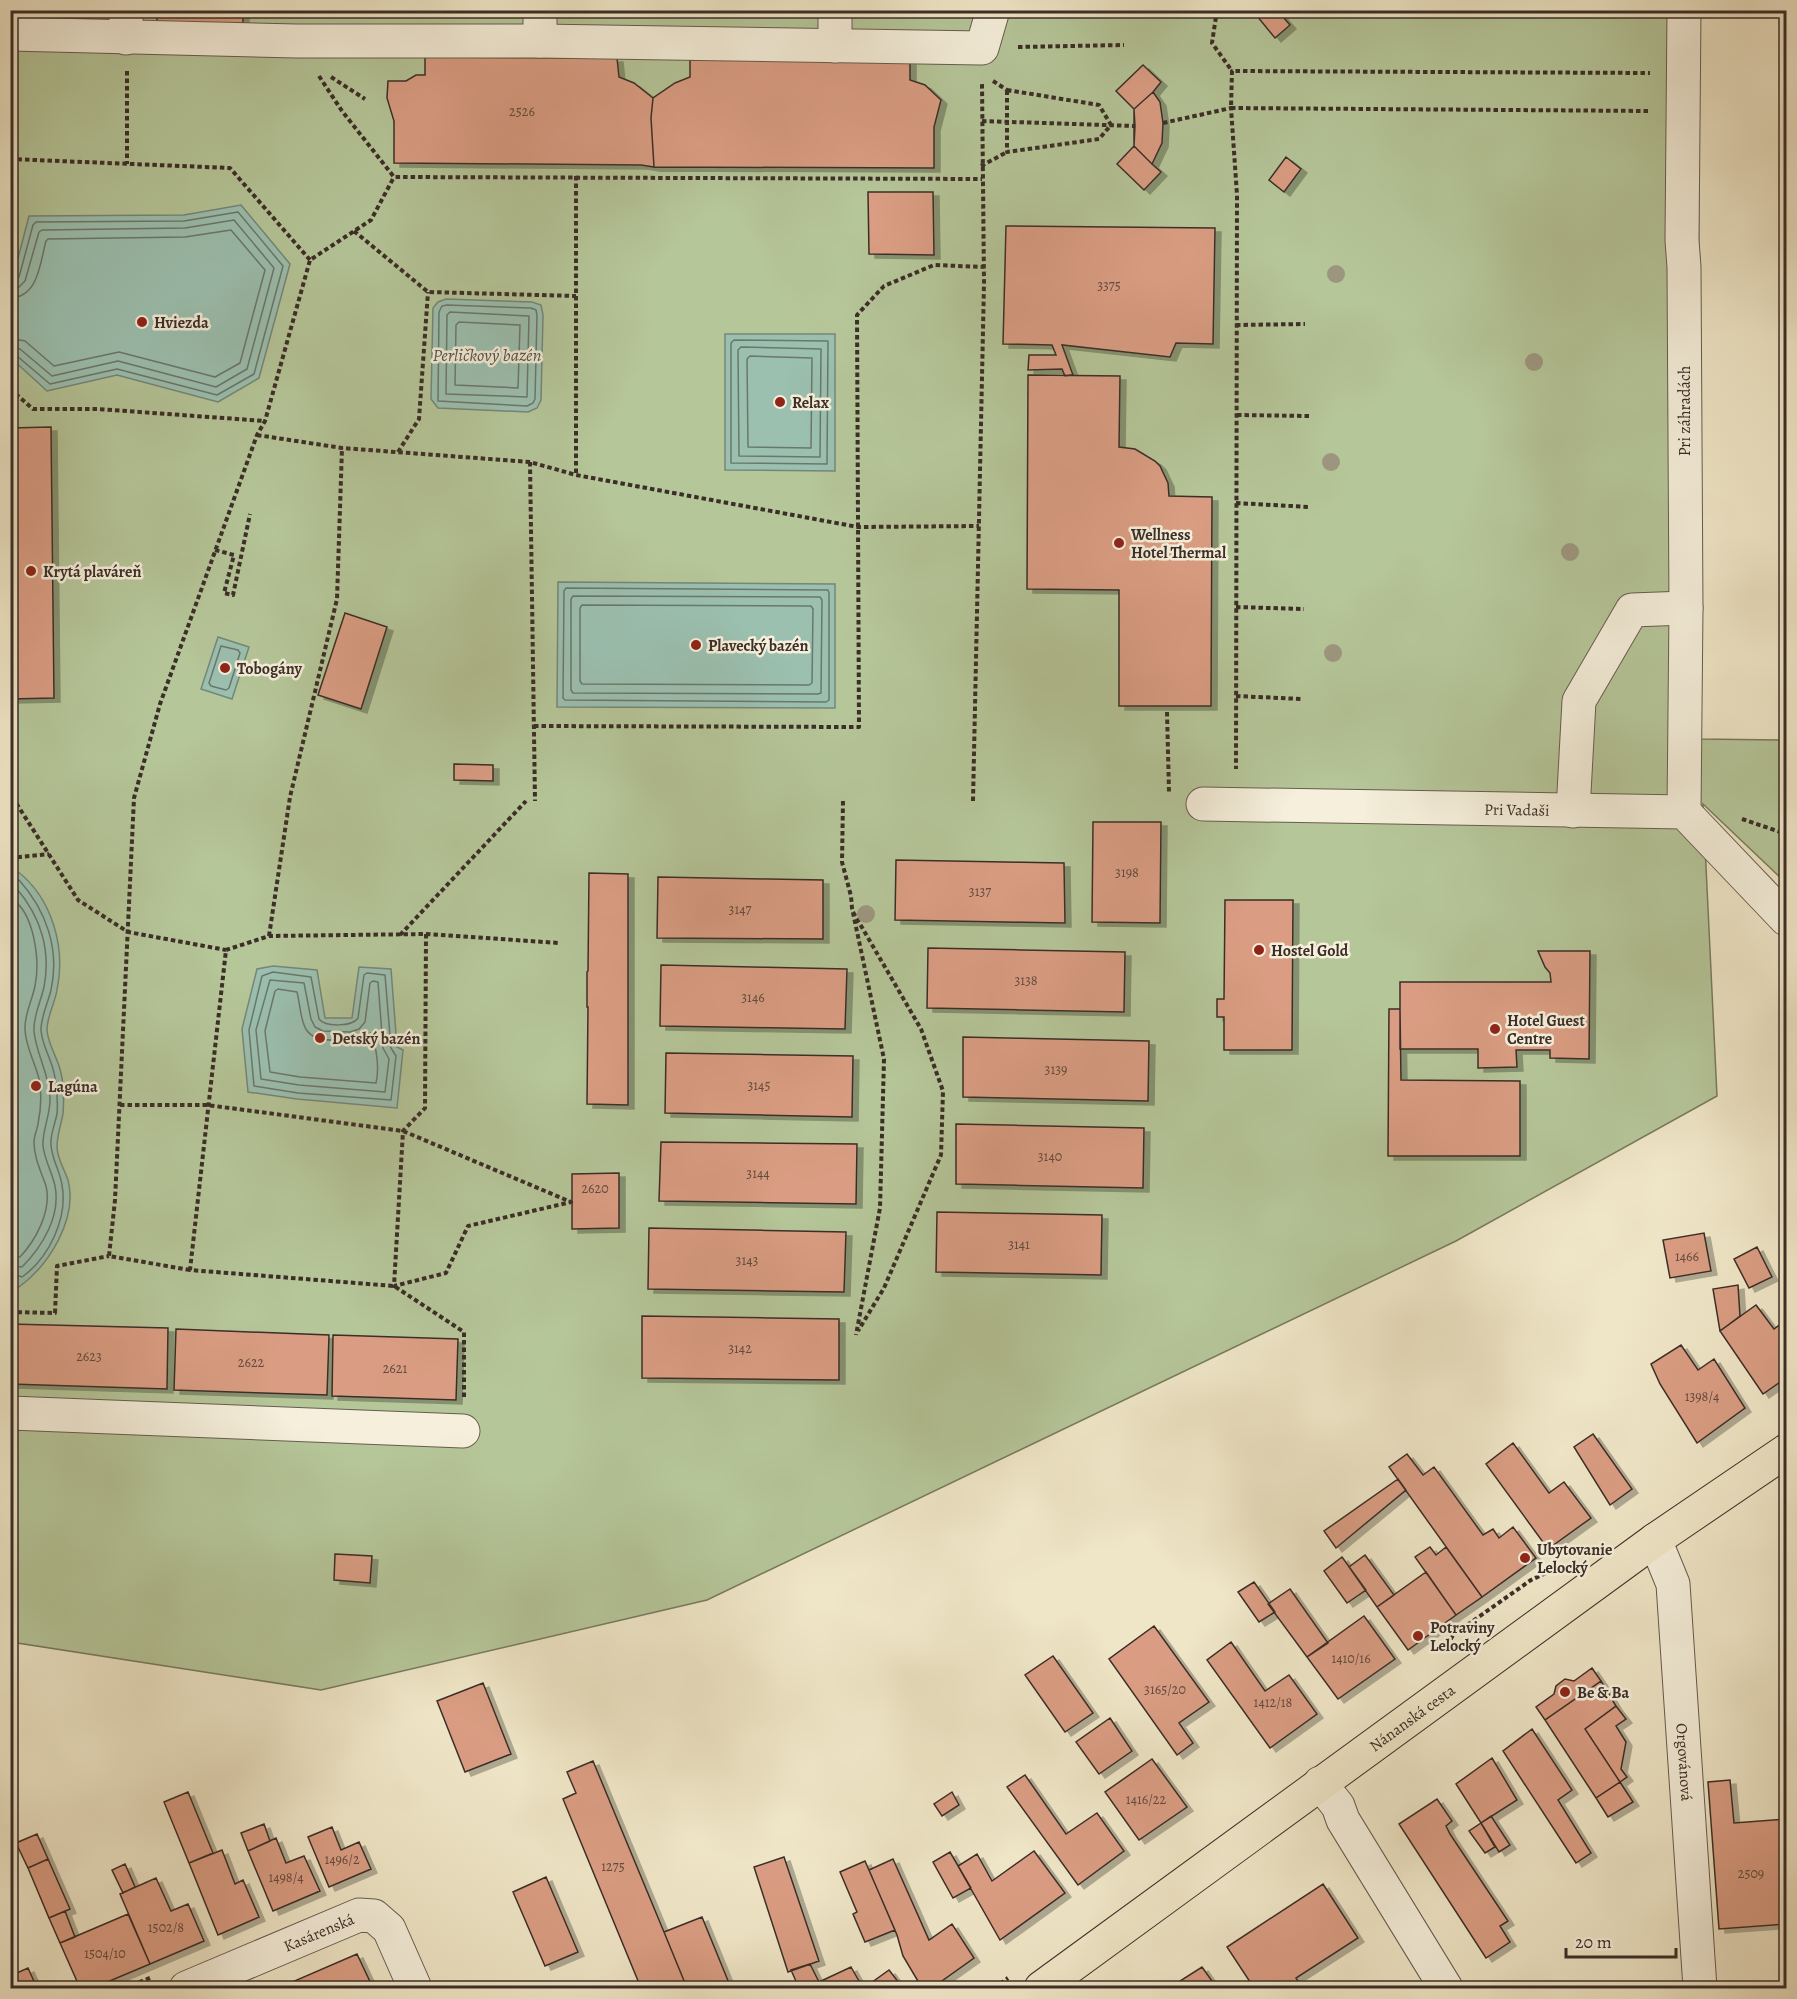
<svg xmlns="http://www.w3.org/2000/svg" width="1797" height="1999" viewBox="0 0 1797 1999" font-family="Alegreya,serif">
	<defs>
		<filter id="shadow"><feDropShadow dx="6" dy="4" stdDeviation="0" flood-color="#0004"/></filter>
	</defs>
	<rect width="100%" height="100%" fill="#efe6c7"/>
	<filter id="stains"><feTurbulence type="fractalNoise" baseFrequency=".00333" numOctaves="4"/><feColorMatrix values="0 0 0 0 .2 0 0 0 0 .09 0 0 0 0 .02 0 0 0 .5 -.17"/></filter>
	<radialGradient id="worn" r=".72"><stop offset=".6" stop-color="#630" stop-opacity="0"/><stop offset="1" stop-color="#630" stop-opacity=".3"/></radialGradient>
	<path fill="#b5c699" stroke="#787a60" stroke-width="1.5" d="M 10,11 L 1698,11 L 1700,739 L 1786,740 L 1786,883 L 1703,804 L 1717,1096 L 1456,1241 L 707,1600 L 321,1690 L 11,1642 Z"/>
	<path fill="#9bc0b0" stroke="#75867a" stroke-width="1.5" d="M 241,205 L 290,264 L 259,378 L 218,402 L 117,375 L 47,391 L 11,358 L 11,285 L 29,216 L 184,215 Z
		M 446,299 L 532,302 L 541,305 L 543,315 L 541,400 L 537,408 L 528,412 L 438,408 L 431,399 L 433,308 L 438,302 Z
		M 725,334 L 835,334 L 835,471 L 725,470 Z
		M 558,582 L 835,584 L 835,708 L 557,707 Z
		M 218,637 L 249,647 L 232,699 L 201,689 Z
		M 17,871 C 52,898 66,947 57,990 C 55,1003 47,1016 47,1030 C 48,1045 58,1058 61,1073 C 64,1086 64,1101 63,1114 C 61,1124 57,1136 57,1146 C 57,1159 64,1168 68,1180 C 78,1219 49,1265 19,1287 L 10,1278 L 10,878 Z
		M 273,966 L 317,970 L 325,1018 L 352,1018 L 359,967 L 391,969 L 397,1047 L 403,1050 L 397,1108 L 297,1099 L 248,1092 L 242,1029 L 257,969 Z"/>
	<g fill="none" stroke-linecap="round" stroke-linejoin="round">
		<path stroke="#6b776c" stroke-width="1.5" d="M 10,281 L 15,281 L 19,277 L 33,225 L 36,222 L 184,221 L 238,212 L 283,266 L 254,374 L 217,395 L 117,369 L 50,384 L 17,356 L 10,354
			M 10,289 L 19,287 L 25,281 L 39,232 L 42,230 L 185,228 L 234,220 L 274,268 L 247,369 L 216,387 L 118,361 L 52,376 L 20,349 L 10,347
			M 10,298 C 39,297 40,262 46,241 L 48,239 L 185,237 L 231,230 L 265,270 L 240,363 L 215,377 L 119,352 L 54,366 L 25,341 L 10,338
			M 447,305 L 531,308 L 536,310 L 537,315 L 535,399 L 533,403 L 527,406 L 438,401 L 439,312 L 442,306 Z
			M 450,312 L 529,316 L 527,397 L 446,394 L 447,315 Z
			M 459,322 L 520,325 L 518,388 L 455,385 L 456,325 Z
			M 734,340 L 828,341 L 827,464 L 731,463 L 731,343 Z
			M 741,347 L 821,349 L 820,457 L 739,456 L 738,350 Z
			M 750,356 L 812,358 L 811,448 L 748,447 L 747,359 Z
			M 566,588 L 828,590 L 829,593 L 829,700 L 826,702 L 565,700 L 563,698 L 564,591 Z
			M 573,596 L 820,597 L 822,600 L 821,693 L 818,694 L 573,693 L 571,690 L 571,599 Z
			M 582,605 L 811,606 L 813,609 L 812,683 L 809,685 L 582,684 L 580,681 L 580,608 Z
			M 221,646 L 238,650 L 240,653 L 229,688 L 226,690 L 211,686 L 209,683 Z
			M 10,881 L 19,880 C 46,910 60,949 51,990 C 48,1003 41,1016 41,1030 C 42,1047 53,1061 55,1078 C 57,1090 58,1102 57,1114 C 55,1124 50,1135 51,1145 C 52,1160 60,1171 62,1185 C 68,1218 49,1258 22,1277 L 10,1273
			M 10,889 L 17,889 C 41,917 51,951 44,987 C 41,1001 33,1016 34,1031 C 36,1054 49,1073 50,1097 C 51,1114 42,1130 43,1146 C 45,1161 52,1172 55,1186 C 61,1216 42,1247 22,1267 L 10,1266
			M 10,898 C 35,911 40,962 35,986 C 32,1001 24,1015 25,1030 C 26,1048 35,1062 39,1079 C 42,1094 41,1109 38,1124 C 37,1130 34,1136 34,1142 C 34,1158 41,1171 46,1186 C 52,1210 36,1240 20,1257 L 10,1257
			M 273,972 L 311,977 L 319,1019 C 325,1027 352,1027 358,1018 L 364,975 L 367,973 L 385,975 L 391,1048 L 396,1056 L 391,1100 L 298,1093 L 254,1086 L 249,1030 L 262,976 Z
			M 270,980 L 304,983 L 311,1019 L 315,1027 L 323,1031 L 350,1032 L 359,1029 L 365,1022 L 370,983 L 373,981 L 378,982 L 383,1048 L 389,1059 L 385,1092 L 299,1085 L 261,1079 L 256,1030 Z
			M 278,989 L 297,992 C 303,1016 298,1040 331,1040 C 339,1040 348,1042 356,1040 C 362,1039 366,1033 372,1033 C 376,1048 380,1067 376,1083 L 300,1077 L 270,1072 L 265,1031 L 275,991 Z"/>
	</g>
	<path fill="#da9d83" stroke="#3b2e28" stroke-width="1.5" filter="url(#shadow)" d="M 35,10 L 85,10 L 85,21 L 35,20 Z
		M 157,10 L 243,10 L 243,23 L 157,23 Z
		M 1085,10 L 1158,10 L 1158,12 L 1085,13 Z
		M 1263,10 L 1277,10 L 1290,25 L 1275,38 L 1257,16 Z
		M 425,57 L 617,58 L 619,77 L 634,83 L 653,98 L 651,118 L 654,167 L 641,165 L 394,163 L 394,121 L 387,98 L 388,81 L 406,81 L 416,75 L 425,75 Z
		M 690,60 L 910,61 L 910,80 L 925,85 L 941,100 L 934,127 L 934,168 L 654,167 L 651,118 L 653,98 L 675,83 L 690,77 Z
		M 1143,65 L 1161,82 L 1153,92 L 1160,102 L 1163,123 L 1162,143 L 1152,164 L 1161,172 L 1144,190 L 1117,164 L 1134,146 L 1135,126 L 1134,109 L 1116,91 Z
		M 1153,92 L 1160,102 L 1163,123 L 1162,143 L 1152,164 L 1134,146 L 1134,109 Z
		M 1286,157 L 1301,169 L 1284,192 L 1269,180 Z
		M 868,192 L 933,192 L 934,255 L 869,254 Z
		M 1006,226 L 1215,228 L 1213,344 L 1176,343 L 1170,357 L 1062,345 L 1073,375 L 1065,376 L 1062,369 L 1028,370 L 1029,355 L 1056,355 L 1052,345 L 1003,344 Z
		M 1028,375 L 1120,376 L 1119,447 L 1135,449 L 1155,461 L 1160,466 L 1168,483 L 1169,496 L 1212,497 L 1211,706 L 1119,706 L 1119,590 L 1027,589 Z
		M 51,427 L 54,698 L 10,699 L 10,428 Z
		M 345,613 L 387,627 L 361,709 L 318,695 Z
		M 454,764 L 493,765 L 493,781 L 454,780 Z
		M 1093,822 L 1161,822 L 1160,923 L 1092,922 Z
		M 896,860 L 1064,863 L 1065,923 L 895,920 Z
		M 589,873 L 628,874 L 628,1105 L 587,1104 L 588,1007 L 587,1007 L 587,972 L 588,971 Z
		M 658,877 L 823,880 L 823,939 L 657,938 Z
		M 1225,900 L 1293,900 L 1292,1050 L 1224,1050 L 1224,1017 L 1217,1017 L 1217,999 L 1224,999 Z
		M 928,948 L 1125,952 L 1124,1012 L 927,1008 Z
		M 1538,951 L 1590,951 L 1589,1059 L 1550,1058 L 1550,1050 L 1516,1050 L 1517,1067 L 1478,1068 L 1478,1049 L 1400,1049 L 1400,982 L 1551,982 L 1550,973 L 1545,967 Z
		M 661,965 L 847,969 L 845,1029 L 660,1026 Z
		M 1389,1009 L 1400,1009 L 1401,1080 L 1520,1081 L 1520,1156 L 1388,1156 Z
		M 963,1037 L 1149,1041 L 1148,1101 L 963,1097 Z
		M 666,1053 L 853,1056 L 852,1117 L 665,1113 Z
		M 956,1124 L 1144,1128 L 1143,1188 L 956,1184 Z
		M 661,1142 L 857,1144 L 856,1204 L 659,1201 Z
		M 619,1173 L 619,1228 L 572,1229 L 572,1174 Z
		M 937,1212 L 1102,1215 L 1101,1275 L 936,1272 Z
		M 649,1228 L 846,1232 L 844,1292 L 648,1289 Z
		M 1704,1233 L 1711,1271 L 1670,1278 L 1663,1240 Z
		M 1757,1247 L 1772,1277 L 1749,1288 L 1734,1259 Z
		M 1738,1285 L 1740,1316 L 1720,1331 L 1713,1289 Z
		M 1756,1305 L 1774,1329 L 1786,1320 L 1786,1378 L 1763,1394 L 1720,1331 Z
		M 642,1316 L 839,1319 L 839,1380 L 642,1378 Z
		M 10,1324 L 168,1328 L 167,1389 L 10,1384 Z
		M 176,1329 L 329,1335 L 327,1395 L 174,1390 Z
		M 333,1335 L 458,1339 L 456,1400 L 332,1396 Z
		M 1681,1345 L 1698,1370 L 1714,1359 L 1745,1408 L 1697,1443 L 1660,1384 L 1651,1364 Z
		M 1593,1434 L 1632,1489 L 1610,1505 L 1574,1447 Z
		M 1513,1443 L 1549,1493 L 1564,1482 L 1591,1518 L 1548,1549 L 1486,1464 Z
		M 1407,1454 L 1423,1475 L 1434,1467 L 1483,1535 L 1493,1529 L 1499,1538 L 1513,1527 L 1536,1558 L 1482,1597 L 1389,1467 Z
		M 1398,1479 L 1406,1490 L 1336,1548 L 1324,1531 Z
		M 1430,1547 L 1436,1555 L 1446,1547 L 1482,1597 L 1456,1615 L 1415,1557 Z
		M 335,1554 L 372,1556 L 370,1583 L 334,1580 Z
		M 1365,1555 L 1394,1595 L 1377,1607 L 1349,1567 Z
		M 1342,1557 L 1366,1590 L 1347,1603 L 1324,1571 Z
		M 1426,1572 L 1456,1615 L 1408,1650 L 1377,1607 Z
		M 1254,1582 L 1275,1612 L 1259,1622 L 1238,1592 Z
		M 1290,1589 L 1328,1643 L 1307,1657 L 1268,1604 Z
		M 1364,1616 L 1395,1659 L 1338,1699 L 1307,1657 Z
		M 1154,1626 L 1209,1702 L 1179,1723 L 1193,1743 L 1177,1755 L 1109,1659 Z
		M 1231,1642 L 1265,1691 L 1289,1675 L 1317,1714 L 1270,1748 L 1207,1660 Z
		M 1053,1656 L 1093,1713 L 1065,1732 L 1025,1675 Z
		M 1592,1668 L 1601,1681 L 1545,1720 L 1536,1707 L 1554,1694 L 1556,1686 L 1565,1679 L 1574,1681 Z
		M 1601,1681 L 1616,1706 L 1585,1729 L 1620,1782 L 1596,1798 L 1545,1720 Z
		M 483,1683 L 511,1754 L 465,1772 L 437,1701 Z
		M 1616,1706 L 1626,1719 L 1616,1726 L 1626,1742 L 1621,1769 L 1627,1777 L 1620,1782 L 1585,1729 Z
		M 1110,1718 L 1132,1751 L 1099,1774 L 1076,1742 Z
		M 1532,1729 L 1572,1790 L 1558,1800 L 1591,1853 L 1576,1863 L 1503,1751 Z
		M 1492,1758 L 1517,1800 L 1481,1823 L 1456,1784 Z
		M 1152,1759 L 1187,1807 L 1139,1840 L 1105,1792 Z
		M 593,1761 L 664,1932 L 687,1988 L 641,1988 L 563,1799 L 576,1793 L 567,1772 Z
		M 1025,1775 L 1066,1834 L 1097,1813 L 1124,1851 L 1078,1885 L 1007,1787 Z
		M 1730,1780 L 1734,1823 L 1786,1819 L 1786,1924 L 1719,1929 L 1708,1782 Z
		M 1620,1782 L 1633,1802 L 1608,1817 L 1596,1798 Z
		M 188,1792 L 213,1853 L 189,1863 L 164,1802 Z
		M 952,1792 L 959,1805 L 942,1816 L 934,1804 Z
		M 1437,1799 L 1452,1821 L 1446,1826 L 1450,1834 L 1508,1921 L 1500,1926 L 1510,1942 L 1486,1958 L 1399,1824 Z
		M 1491,1816 L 1510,1845 L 1499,1852 L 1481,1823 Z
		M 1481,1823 L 1495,1847 L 1485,1853 L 1469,1831 Z
		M 264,1824 L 270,1841 L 248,1851 L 241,1833 Z
		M 332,1827 L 341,1850 L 359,1842 L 371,1869 L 329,1887 L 308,1837 Z
		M 37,1834 L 48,1859 L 28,1868 L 16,1843 Z
		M 276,1838 L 286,1863 L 304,1856 L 320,1891 L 273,1911 L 248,1851 Z
		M 222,1850 L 235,1884 L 243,1880 L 259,1917 L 218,1935 L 189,1863 Z
		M 1034,1851 L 1065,1893 L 1000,1940 L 958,1866 L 977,1854 L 992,1881 Z
		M 950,1852 L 971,1888 L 953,1898 L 933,1862 Z
		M 784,1857 L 819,1961 L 788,1972 L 754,1867 Z
		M 48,1859 L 70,1909 L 49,1918 L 28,1868 Z
		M 893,1859 L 929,1940 L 952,1924 L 974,1958 L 932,1988 L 922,1988 L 903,1956 L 897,1935 L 869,1870 Z
		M 865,1861 L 895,1930 L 865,1942 L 853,1914 L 857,1912 L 840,1872 Z
		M 125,1864 L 135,1887 L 123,1893 L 112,1870 Z
		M 546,1877 L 578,1952 L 545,1966 L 513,1892 Z
		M 156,1878 L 171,1911 L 188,1904 L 204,1941 L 150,1964 L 120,1894 Z
		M 1323,1884 L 1358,1938 L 1296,1978 L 1302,1988 L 1254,1988 L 1227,1947 Z
		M 65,1911 L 75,1937 L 60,1943 L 49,1918 Z
		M 128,1914 L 150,1964 L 93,1988 L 80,1988 L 60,1943 Z
		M 702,1917 L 731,1988 L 687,1988 L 664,1932 Z
		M 357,1954 L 373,1988 L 295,1988 L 292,1982 Z
		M 810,1964 L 819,1982 L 821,1988 L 799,1988 L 791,1970 Z
		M 851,1967 L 863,1988 L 821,1988 L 819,1982 Z
		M 1202,1967 L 1217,1988 L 1169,1988 Z
		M 28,1968 L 37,1988 L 10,1988 L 10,1976 Z
		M 889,1970 L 903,1988 L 864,1988 Z"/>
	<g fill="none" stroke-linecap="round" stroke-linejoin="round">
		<g stroke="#685c50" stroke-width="35">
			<g id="minor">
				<path d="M 10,34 L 296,41 L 540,41 L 982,48 L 993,10"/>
				<path d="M 126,38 L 126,10"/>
				<path d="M 540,41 L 540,10"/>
				<path d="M 835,46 L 835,10"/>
				<path id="s1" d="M 1203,804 L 1684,812 L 1786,919"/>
				<path d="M 1573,811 L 1579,701 L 1632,610 L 1686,608"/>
				<path d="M 1684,812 L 1686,608 L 1684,267 L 1682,240 L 1684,10"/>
				<path d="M 10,1413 L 463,1431"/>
				<path id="s2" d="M 1655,1540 L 1673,1584 L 1700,1988"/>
				<path d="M 1320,1783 L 1338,1806 L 1343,1820 L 1446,1988"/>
				<path id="s3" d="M 186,1988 L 359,1915 L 374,1916 L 389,1929 L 415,1988"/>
			</g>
		</g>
		<g stroke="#3b2e28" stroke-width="35">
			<g id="major">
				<path id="s4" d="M 1041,1988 L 1655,1540 L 1786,1451"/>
			</g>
		</g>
		<path stroke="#3b2e28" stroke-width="4" stroke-dasharray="4.5 3" stroke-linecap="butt" d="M 1217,10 L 1212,43 L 1232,71
			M 1018,47 L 1124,45
			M 127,71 L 127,164
			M 319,76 L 342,111 L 394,177 L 982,179
			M 331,77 L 365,99
			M 993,81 L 1007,90
			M 1007,90 L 1099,105 L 1111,125 L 1099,139 L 1007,152 Z
			M 1648,111 L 1231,108 L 1232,71 L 1650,73
			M 982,121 L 1135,126
			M 1163,123 L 1231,108 L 1237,195 L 1236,769
			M 10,159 L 230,168 L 310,260
			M 981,166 L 1007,152
			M 576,176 L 576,475
			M 354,231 L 428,292 L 576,296
			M 1236,325 L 1305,324
			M 10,389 L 33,409 L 98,409 L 265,421
			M 1237,415 L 1309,416
			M 257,435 L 342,448 L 530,462 L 576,475 L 858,527 L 979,526
			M 398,452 L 419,419 L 428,292
			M 530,462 L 535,801
			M 1236,503 L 1309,507
			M 215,550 L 234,555 L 224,593 L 233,595 L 250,514
			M 1236,607 L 1304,609
			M 1236,696 L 1302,699
			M 1167,712 L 1169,792
			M 534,726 L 859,727 L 857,315 L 884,286 L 934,265 L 984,267
			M 10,775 L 11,795 L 78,900 L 128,932 L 226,950
			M 843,801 L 842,862 L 851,896 L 852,908 L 884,1059 L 880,1208 L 856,1335
			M 973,801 L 984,283 L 982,82
			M 1742,819 L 1786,834
			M 10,858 L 49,854
			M 853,912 L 921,1029 L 943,1091 L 941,1155 L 884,1288 L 858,1331
			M 426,934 L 559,943
			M 400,935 L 526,801
			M 269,936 L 290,797 L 337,599 L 342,448
			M 120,1105 L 207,1105 L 403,1131 L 571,1202 L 468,1226 L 446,1273 L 394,1286 L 403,1131 L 425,1108 L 426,934 L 269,936 L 226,950 L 190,1270 L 394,1286 L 464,1332 L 464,1397
			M 190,1270 L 109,1256 L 115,1200 L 134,798 L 160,704 L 257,435 L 265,421 L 310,260 L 371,220 L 394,177
			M 10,1312 L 55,1313 L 57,1266 L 109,1256
			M 1447,1646 L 1453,1635 L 1531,1580 L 1546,1573
			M 125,1988 L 152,1977
			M 994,1988 L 1008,1978"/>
		<use href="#minor" stroke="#f5efdb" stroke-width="33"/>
		<use href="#major" stroke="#efe6c7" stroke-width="33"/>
	</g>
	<g fill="#9d967f">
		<circle cx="1336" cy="274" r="9"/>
		<circle cx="1534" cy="362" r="9"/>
		<circle cx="1331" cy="462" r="9"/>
		<circle cx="1570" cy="552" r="9"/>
		<circle cx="1333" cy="653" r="9"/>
		<circle cx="866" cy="914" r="9"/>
	</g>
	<g fill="#8f2418" stroke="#f5efdb" stroke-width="2">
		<circle cx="142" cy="322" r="6"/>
		<circle cx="780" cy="402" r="6"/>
		<circle cx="1119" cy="543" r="6"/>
		<circle cx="31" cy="571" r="6"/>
		<circle cx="696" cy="645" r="6"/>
		<circle cx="225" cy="668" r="6"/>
		<circle cx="1259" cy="950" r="6"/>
		<circle cx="1495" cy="1029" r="6"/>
		<circle cx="320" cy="1038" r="6"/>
		<circle cx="36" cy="1086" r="6"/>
		<circle cx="1525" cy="1558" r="6"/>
		<circle cx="1418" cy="1636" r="6"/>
		<circle cx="1565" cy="1692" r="6"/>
	</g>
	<g text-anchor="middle" stroke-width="5" stroke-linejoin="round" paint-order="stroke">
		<g font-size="14" fill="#634a3f">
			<text x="522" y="116">2526</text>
			<text x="1109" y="290">3375</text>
			<text x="1127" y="877">3198</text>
			<text x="980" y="896">3137</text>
			<text x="740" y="914">3147</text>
			<text x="1026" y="985">3138</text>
			<text x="753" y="1002">3146</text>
			<text x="1056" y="1074">3139</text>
			<text x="759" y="1090">3145</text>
			<text x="1050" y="1161">3140</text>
			<text x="758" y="1178">3144</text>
			<text x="595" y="1193">2620</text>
			<text x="1019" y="1249">3141</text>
			<text x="1687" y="1261">1466</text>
			<text x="747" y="1265">3143</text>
			<text x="740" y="1353">3142</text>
			<text x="89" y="1361">2623</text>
			<text x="251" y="1367">2622</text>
			<text x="395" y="1373">2621</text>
			<text x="1702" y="1401">1398/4</text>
			<text x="1351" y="1663">1410/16</text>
			<text x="1165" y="1694">3165/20</text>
			<text x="1273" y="1707">1412/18</text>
			<text x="1146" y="1804">1416/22</text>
			<text x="342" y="1864">1496/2</text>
			<text x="613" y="1871">1275</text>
			<text x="1751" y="1878">2509</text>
			<text x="286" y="1882">1498/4</text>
			<text x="166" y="1932">1502/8</text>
			<text x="105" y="1958">1504/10</text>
		</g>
		<g font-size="16" font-weight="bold" fill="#3b2e28" stroke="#f5efdb" text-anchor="start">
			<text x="154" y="328">Hviezda</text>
			<text x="792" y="408">Relax</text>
			<text x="1131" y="540">Wellness<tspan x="1131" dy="18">Hotel Thermal</tspan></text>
			<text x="43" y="577">Krytá plaváreň</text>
			<text x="708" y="651">Plavecký bazén</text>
			<text x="237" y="674">Tobogány</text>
			<text x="1271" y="956">Hostel Gold</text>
			<text x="1507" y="1026">Hotel Guest<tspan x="1507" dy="18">Centre</tspan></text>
			<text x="332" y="1044">Detský bazén</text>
			<text x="48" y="1092">Lagúna</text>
			<text x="1537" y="1555">Ubytovanie<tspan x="1537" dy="18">Lelocký</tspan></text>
			<text x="1430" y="1633">Potraviny<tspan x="1430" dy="18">Lelocký</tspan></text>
			<text x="1577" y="1698">Be &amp; Ba</text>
		</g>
		<g font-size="16" fill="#3b2e28" stroke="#f5efdb">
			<text transform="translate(1684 411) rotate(-90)" y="6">Pri záhradách</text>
			<text dy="6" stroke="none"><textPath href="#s1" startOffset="314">Pri Vadaši</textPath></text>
			<text dy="6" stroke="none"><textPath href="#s4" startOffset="459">Nánanská cesta</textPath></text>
			<text dy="6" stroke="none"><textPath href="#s2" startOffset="226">Orgovánová</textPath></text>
			<text dy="6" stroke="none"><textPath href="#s3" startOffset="144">Kasárenská</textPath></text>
		</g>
		<g font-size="18" font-style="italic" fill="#53524a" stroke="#f5efdb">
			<text x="487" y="361">Perličkový bazén</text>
		</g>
	</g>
	<rect width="1797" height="1999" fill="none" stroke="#efe6c7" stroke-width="36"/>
	<rect x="12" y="12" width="1773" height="1975" fill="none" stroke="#3b2e28" stroke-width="3"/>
	<rect x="18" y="18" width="1761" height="1963" fill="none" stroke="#3b2e28" stroke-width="1.5"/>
	<path d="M1566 1948v9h110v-9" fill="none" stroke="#3b2e28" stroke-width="3"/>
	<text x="1575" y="1948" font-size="18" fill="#3b2e28" stroke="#f5efdb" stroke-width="4.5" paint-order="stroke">20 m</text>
	<rect width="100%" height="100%" filter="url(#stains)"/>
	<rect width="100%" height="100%" fill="url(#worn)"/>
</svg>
